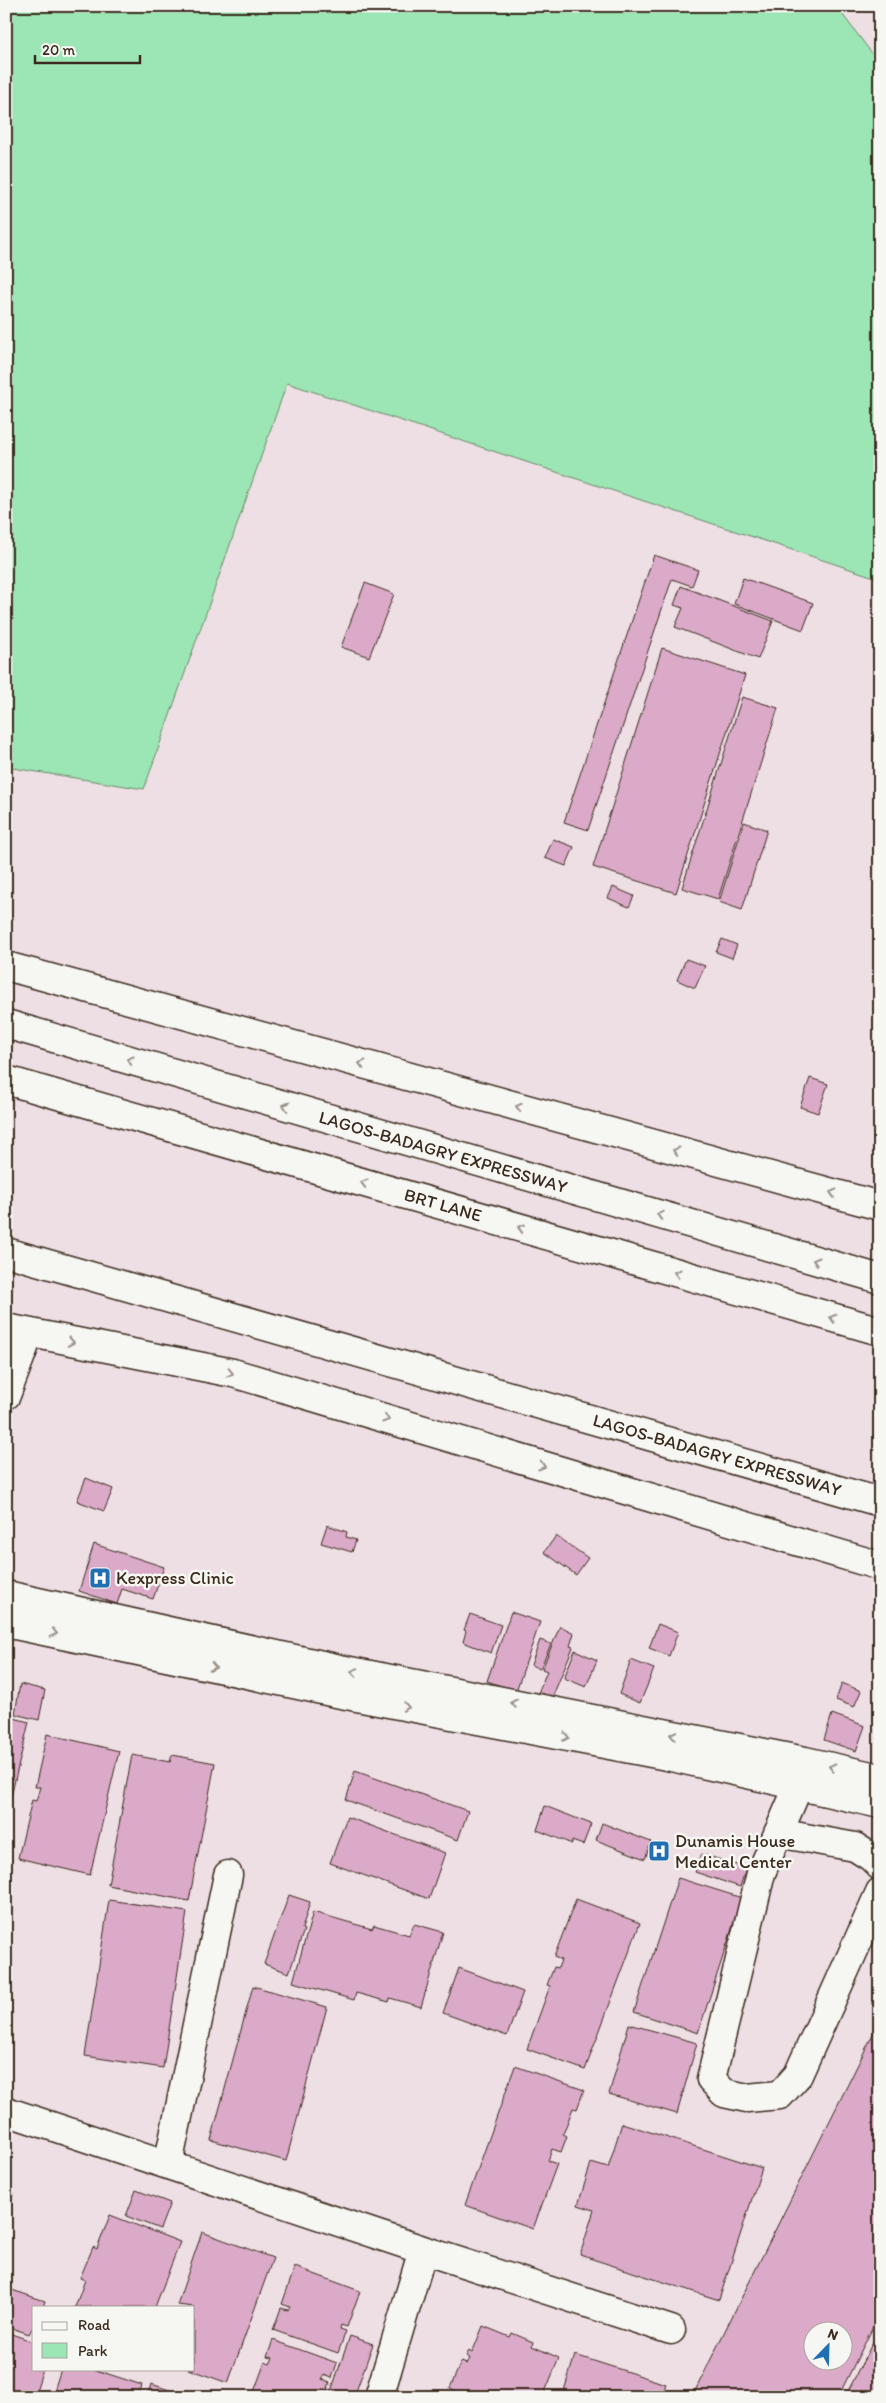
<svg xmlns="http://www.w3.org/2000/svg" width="886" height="2403" viewBox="0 0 886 2403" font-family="Itim,sans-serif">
	<rect width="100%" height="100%" fill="#eedfe5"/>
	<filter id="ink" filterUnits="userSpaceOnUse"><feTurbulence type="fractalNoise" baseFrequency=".02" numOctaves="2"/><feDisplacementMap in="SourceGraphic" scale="10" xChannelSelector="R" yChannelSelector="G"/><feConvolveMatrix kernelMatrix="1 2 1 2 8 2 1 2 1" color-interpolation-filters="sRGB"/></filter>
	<g filter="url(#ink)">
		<path fill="#9ce5b4" stroke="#6c8869" d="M 6,6 L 836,6 L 880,64 L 880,579 L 287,383 L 144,789 L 6,767 Z"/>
		<path fill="#dbaac8" stroke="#3b2a1e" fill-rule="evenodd" d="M 654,555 L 698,570 L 692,586 L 672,579 L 588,830 L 564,822 Z
			M 743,578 L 813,603 L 803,630 L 734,604 Z
			M 365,583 L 394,594 L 369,657 L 341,647 Z
			M 681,586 L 773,621 L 758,659 L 675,627 L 683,608 L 674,605 Z
			M 662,648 L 745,675 L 676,893 L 593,867 Z
			M 742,697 L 778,708 L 718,899 L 682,888 Z
			M 744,822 L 767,830 L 742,910 L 719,902 Z
			M 553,839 L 574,847 L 566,866 L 545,858 Z
			M 613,887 L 634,896 L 629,907 L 608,898 Z
			M 722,939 L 737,945 L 732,958 L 716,952 Z
			M 686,959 L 705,966 L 695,988 L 677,980 Z
			M 810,1078 L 828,1084 L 818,1113 L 800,1107 Z
			M 86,1478 L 113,1489 L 104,1511 L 77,1501 Z
			M 327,1525 L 347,1532 L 346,1537 L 356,1540 L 352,1552 L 321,1543 Z
			M 556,1536 L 588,1558 L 576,1575 L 544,1552 Z
			M 94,1544 L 164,1567 L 153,1599 L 122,1589 L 117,1604 L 79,1591 Z
			M 511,1612 L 540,1622 L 516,1691 L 487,1681 Z
			M 470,1614 L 501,1625 L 491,1653 L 463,1642 L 466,1631 L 464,1630 Z
			M 658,1624 L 678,1632 L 669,1656 L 649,1648 Z
			M 560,1626 L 574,1633 L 570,1646 L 573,1647 L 552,1698 L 538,1693 L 547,1671 L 542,1669 Z
			M 540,1640 L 551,1644 L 540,1669 L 531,1665 Z
			M 575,1650 L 597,1660 L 586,1687 L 564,1678 Z
			M 631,1660 L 654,1669 L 640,1703 L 619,1694 Z
			M 842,1683 L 861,1691 L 854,1707 L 836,1700 Z
			M 20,1684 L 45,1690 L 39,1720 L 15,1714 Z
			M 832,1714 L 865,1726 L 856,1751 L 824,1740 Z
			M 6,1716 L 29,1722 L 6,1817 Z
			M 47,1734 L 119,1751 L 90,1875 L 18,1858 L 32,1800 L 36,1801 L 40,1787 L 35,1787 Z
			M 132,1755 L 170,1762 L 172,1755 L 215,1763 L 189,1901 L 108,1885 Z
			M 355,1771 L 468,1811 L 458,1840 L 346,1800 Z
			M 545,1806 L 591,1824 L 583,1845 L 572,1841 L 572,1844 L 537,1830 Z
			M 347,1817 L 445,1853 L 429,1899 L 330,1863 Z
			M 602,1823 L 651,1842 L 645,1859 L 596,1840 Z
			M 702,1854 L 746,1868 L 740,1887 L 695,1872 Z
			M 678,1878 L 742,1898 L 698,2033 L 634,2012 Z
			M 289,1895 L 310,1902 L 302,1929 L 304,1930 L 289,1973 L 264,1964 Z
			M 576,1899 L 640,1923 L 585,2070 L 527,2049 L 550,1986 L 547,1985 L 554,1967 L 558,1968 L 561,1960 L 554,1957 Z
			M 109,1900 L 187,1912 L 163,2068 L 85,2056 Z
			M 313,1912 L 372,1929 L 374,1925 L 409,1935 L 414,1924 L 443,1932 L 421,2007 L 390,1998 L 389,2002 L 356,1993 L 354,2000 L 293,1982 Z
			M 459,1968 L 523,1992 L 507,2036 L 443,2013 Z
			M 253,1986 L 327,2007 L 286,2161 L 211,2140 Z
			M 880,2020 L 880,2313 L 838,2397 L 692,2397 ZM 814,2330 L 844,2330 L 844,2360 L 814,2360 Z
			M 629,2024 L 697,2043 L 677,2114 L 609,2094 Z
			M 515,2066 L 584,2090 L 577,2109 L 573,2108 L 563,2134 L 567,2136 L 561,2152 L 552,2149 L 548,2161 L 557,2164 L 533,2229 L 465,2205 Z
			M 622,2123 L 762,2168 L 719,2300 L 580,2255 L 594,2210 L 578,2205 L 591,2163 L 608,2168 Z
			M 6,2186 L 11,2188 L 9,2192 L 14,2193 L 9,2206 L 6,2205 Z
			M 136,2190 L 170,2203 L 160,2229 L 126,2216 Z
			M 110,2215 L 180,2242 L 155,2307 L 75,2307 L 85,2280 L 80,2278 L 93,2247 L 97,2249 Z
			M 202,2232 L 273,2258 L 228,2383 L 188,2369 L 194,2369 L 194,2307 L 177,2305 Z
			M 295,2267 L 360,2291 L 347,2327 L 341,2325 L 340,2329 L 346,2331 L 338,2353 L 273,2330 L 281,2308 L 288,2310 L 290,2307 L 282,2304 Z
			M 6,2288 L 45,2301 L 43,2307 L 34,2307 L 34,2325 L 29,2334 L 6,2326 Z
			M 483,2326 L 510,2337 L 512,2333 L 533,2342 L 532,2346 L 559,2358 L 543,2397 L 459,2397 L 460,2393 L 450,2388 L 461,2362 L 467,2364 L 470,2358 L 466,2356 L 469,2351 L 472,2353 Z
			M 880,2328 L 880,2397 L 845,2397 Z
			M 6,2332 L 34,2342 L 34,2369 L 43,2369 L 34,2397 L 6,2397 Z
			M 350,2336 L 373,2344 L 354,2397 L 329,2397 Z
			M 273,2340 L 337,2363 L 332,2378 L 324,2375 L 322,2379 L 330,2382 L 325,2397 L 252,2397 L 265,2362 L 270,2364 L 273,2358 L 267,2357 Z
			M 575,2355 L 666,2384 L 661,2397 L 562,2397 Z
			M 61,2369 L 93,2369 L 142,2385 L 138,2397 L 52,2397 Z
			M 151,2384 L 192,2397 L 147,2397 Z"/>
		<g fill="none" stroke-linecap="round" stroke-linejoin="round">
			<g stroke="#3b2a1e" stroke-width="31">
				<path id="minor" d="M 6,1080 L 880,1331
					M 6,1395 L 29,1334
					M 799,1785 L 761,1873 L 711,2079 L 724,2093 L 747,2098 L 780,2095 L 798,2075 L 880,1892
					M 778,1833 L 855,1847 L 871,1857 L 880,1866
					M 6,2111 L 423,2250 L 379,2397
					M 168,2165 L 228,1875
					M 423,2250 L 671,2330"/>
			</g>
			<g stroke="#3b2a1e" stroke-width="31">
				<path id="major" d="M 6,966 L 880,1206
					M 6,1328 L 233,1373 L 880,1566
					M 6,1595 L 340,1669 L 805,1761 L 880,1778
					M 6,1623 L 336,1693 L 667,1756 L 880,1804"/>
			</g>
			<g stroke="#3b2a1e" stroke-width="31">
				<path id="highway" d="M 6,1024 L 880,1279
					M 6,1252 L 880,1502"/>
			</g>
			<use href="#minor" stroke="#f6f6f2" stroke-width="28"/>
			<use href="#major" stroke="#f6f6f2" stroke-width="28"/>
			<use href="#highway" stroke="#f6f6f2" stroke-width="28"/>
		</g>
		<defs><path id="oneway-chevron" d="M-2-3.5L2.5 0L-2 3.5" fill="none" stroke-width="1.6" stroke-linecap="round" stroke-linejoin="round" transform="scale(1.25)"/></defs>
		<g stroke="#989088">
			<use href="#oneway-chevron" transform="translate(130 1060) rotate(-164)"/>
			<use href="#oneway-chevron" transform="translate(362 1064) rotate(-165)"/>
			<use href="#oneway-chevron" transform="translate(286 1106) rotate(-164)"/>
			<use href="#oneway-chevron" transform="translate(519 1107) rotate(-165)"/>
			<use href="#oneway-chevron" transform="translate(676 1151) rotate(-165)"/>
			<use href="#oneway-chevron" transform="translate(364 1183) rotate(-164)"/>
			<use href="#oneway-chevron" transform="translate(833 1193) rotate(-165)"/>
			<use href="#oneway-chevron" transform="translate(660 1215) rotate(-164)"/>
			<use href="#oneway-chevron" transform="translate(521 1228) rotate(-164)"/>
			<use href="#oneway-chevron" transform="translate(816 1261) rotate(-164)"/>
			<use href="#oneway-chevron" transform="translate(677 1273) rotate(-164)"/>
			<use href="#oneway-chevron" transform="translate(833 1318) rotate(-164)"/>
			<use href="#oneway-chevron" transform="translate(71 1342) rotate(11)"/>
			<use href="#oneway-chevron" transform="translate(230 1373) rotate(13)"/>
			<use href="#oneway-chevron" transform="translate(386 1419) rotate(17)"/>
			<use href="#oneway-chevron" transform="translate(542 1466) rotate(17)"/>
			<use href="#oneway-chevron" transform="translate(54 1633) rotate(12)"/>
			<use href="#oneway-chevron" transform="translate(213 1667) rotate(12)"/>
			<use href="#oneway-chevron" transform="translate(354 1672) rotate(-169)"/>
			<use href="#oneway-chevron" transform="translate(514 1703) rotate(-169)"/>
			<use href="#oneway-chevron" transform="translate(406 1707) rotate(11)"/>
			<use href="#oneway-chevron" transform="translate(673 1735) rotate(-169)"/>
			<use href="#oneway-chevron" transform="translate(566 1737) rotate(11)"/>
			<use href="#oneway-chevron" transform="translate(832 1767) rotate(-167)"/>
		</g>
	</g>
	<defs>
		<g id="hospital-square" transform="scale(1.125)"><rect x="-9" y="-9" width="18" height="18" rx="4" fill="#1f6fb2" stroke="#f6f6f2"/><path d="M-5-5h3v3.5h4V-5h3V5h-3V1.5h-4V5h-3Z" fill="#fff"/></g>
	</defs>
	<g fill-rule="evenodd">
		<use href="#hospital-square" x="100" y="1578"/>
		<use href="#hospital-square" x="659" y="1851"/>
	</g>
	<g text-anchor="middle" stroke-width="5" stroke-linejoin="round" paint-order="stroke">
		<g font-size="18" fill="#3b2a1e" stroke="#f6f6f2">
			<text transform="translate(443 1152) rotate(16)" y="6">LAGOS-BADAGRY EXPRESSWAY</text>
			<text transform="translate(443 1205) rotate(16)" y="6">BRT LANE</text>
			<text transform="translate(717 1455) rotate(16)" y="6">LAGOS-BADAGRY EXPRESSWAY</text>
		</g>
		<g font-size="18" fill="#3b2a1e" stroke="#f6f6f2" text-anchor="start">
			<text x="116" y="1584">Kexpress Clinic</text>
			<text x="675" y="1847">Dunamis House<tspan x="675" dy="21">Medical Center</tspan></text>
		</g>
	</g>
	<rect width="886" height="2403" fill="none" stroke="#f6f6f2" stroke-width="25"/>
	<rect x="12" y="12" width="861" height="2378" fill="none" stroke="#3b2a1e" stroke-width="2" filter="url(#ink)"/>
	<rect x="32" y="2306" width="162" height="65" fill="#f6f6f2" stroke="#aba49d"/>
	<rect x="42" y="2322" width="25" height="8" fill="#f6f6f2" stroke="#aba49d"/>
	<text x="78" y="2330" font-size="15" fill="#3b2a1e">Road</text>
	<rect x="42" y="2343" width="25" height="15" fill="#9ce5b4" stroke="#aba49d"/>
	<text x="78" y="2356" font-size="15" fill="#3b2a1e">Park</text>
	<g transform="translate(828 2346) rotate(23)"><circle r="24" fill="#f6f6f2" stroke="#aba49d"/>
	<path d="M0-4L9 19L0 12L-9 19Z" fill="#1f6fb2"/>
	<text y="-8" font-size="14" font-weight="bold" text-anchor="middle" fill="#3b2a1e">N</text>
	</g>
	<path d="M35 55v8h105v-8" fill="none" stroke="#3b2a1e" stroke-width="2.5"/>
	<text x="42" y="55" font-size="15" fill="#3b2a1e" stroke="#f6f6f2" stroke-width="4" paint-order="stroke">20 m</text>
</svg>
